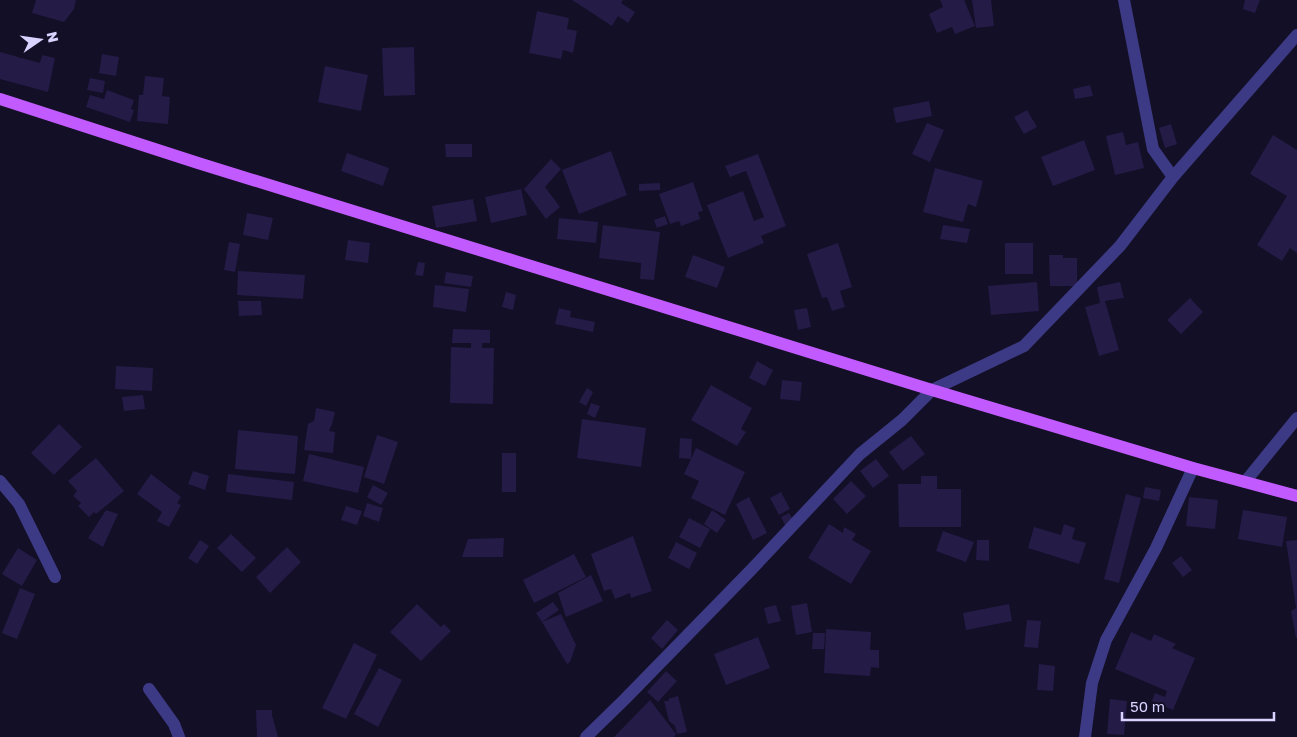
<svg xmlns="http://www.w3.org/2000/svg" width="1297" height="737" viewBox="0 0 1297 737" font-family="'Golos Text',sans-serif">
	<rect width="100%" height="100%" fill="#130f26"/>
	<path fill="#241b47" d="M 36,0 L 76,0 L 74,9 L 64,22 L 32,13 Z
		M 572,0 L 623,0 L 621,3 L 635,12 L 628,23 L 618,16 L 612,26 Z
		M 940,0 L 964,0 L 975,26 L 955,34 L 952,27 L 937,33 L 929,14 L 943,7 Z
		M 972,0 L 991,0 L 994,26 L 976,28 Z
		M 1245,0 L 1260,0 L 1255,13 L 1243,9 Z
		M 537,11 L 569,18 L 567,29 L 577,31 L 573,53 L 563,50 L 561,59 L 529,53 Z
		M 414,47 L 415,95 L 384,96 L 382,48 Z
		M 0,52 L 40,63 L 42,55 L 55,58 L 48,92 L 0,79 Z
		M 102,54 L 119,57 L 116,76 L 99,73 Z
		M 325,66 L 368,75 L 361,111 L 318,102 Z
		M 145,76 L 164,78 L 162,96 L 170,97 L 168,124 L 137,121 L 139,95 L 143,95 Z
		M 90,78 L 105,81 L 103,93 L 87,90 Z
		M 1090,85 L 1093,96 L 1075,99 L 1073,89 Z
		M 107,90 L 134,100 L 131,109 L 134,110 L 130,122 L 86,107 L 90,95 L 104,99 Z
		M 929,101 L 932,116 L 896,123 L 893,108 Z
		M 1027,110 L 1037,127 L 1024,134 L 1014,117 Z
		M 927,123 L 944,130 L 930,162 L 912,154 Z
		M 1171,124 L 1177,144 L 1165,148 L 1159,128 Z
		M 1123,132 L 1126,145 L 1138,142 L 1144,168 L 1115,175 L 1106,136 Z
		M 1273,135 L 1297,150 L 1297,253 L 1290,248 L 1282,261 L 1257,245 L 1287,196 L 1250,174 Z
		M 1084,140 L 1095,170 L 1053,186 L 1041,157 Z
		M 445,144 L 472,144 L 472,157 L 446,157 Z
		M 611,151 L 627,195 L 579,214 L 562,170 Z
		M 347,153 L 389,168 L 383,186 L 341,171 Z
		M 758,154 L 786,226 L 761,236 L 764,243 L 728,258 L 707,205 L 743,191 L 754,221 L 764,217 L 746,171 L 730,177 L 725,166 Z
		M 551,159 L 561,169 L 545,187 L 560,207 L 546,219 L 524,189 Z
		M 935,168 L 983,181 L 976,207 L 968,204 L 963,222 L 923,212 Z
		M 693,182 L 703,211 L 698,212 L 700,219 L 681,226 L 679,221 L 670,224 L 659,194 Z
		M 660,183 L 660,190 L 639,191 L 639,184 Z
		M 521,189 L 527,215 L 491,223 L 485,197 Z
		M 473,199 L 477,221 L 436,228 L 432,206 Z
		M 247,213 L 273,218 L 268,240 L 243,235 Z
		M 665,216 L 668,224 L 657,228 L 654,220 Z
		M 559,218 L 598,222 L 596,243 L 557,239 Z
		M 603,225 L 660,232 L 654,280 L 640,279 L 641,263 L 599,258 Z
		M 943,225 L 970,229 L 967,243 L 940,239 Z
		M 348,240 L 370,243 L 368,263 L 345,260 Z
		M 229,242 L 240,244 L 235,272 L 224,270 Z
		M 838,243 L 852,287 L 840,291 L 845,307 L 832,311 L 827,297 L 822,298 L 807,254 Z
		M 1005,243 L 1033,243 L 1033,274 L 1005,274 Z
		M 693,255 L 725,267 L 717,288 L 685,277 Z
		M 1049,255 L 1063,255 L 1063,258 L 1077,258 L 1077,286 L 1050,286 Z
		M 418,262 L 425,263 L 423,276 L 415,275 Z
		M 238,271 L 305,275 L 303,299 L 237,295 Z
		M 446,272 L 473,276 L 471,287 L 444,283 Z
		M 1037,282 L 1039,311 L 991,315 L 988,286 Z
		M 1120,282 L 1124,298 L 1105,301 L 1119,350 L 1099,356 L 1085,307 L 1100,303 L 1097,287 Z
		M 435,285 L 469,289 L 466,312 L 433,307 Z
		M 506,292 L 516,295 L 513,310 L 502,307 Z
		M 1190,298 L 1203,312 L 1181,334 L 1167,320 Z
		M 238,301 L 261,301 L 262,315 L 239,316 Z
		M 559,308 L 571,311 L 570,317 L 595,322 L 593,332 L 555,324 Z
		M 807,308 L 811,327 L 798,330 L 794,310 Z
		M 453,329 L 490,330 L 490,343 L 482,343 L 482,348 L 494,348 L 493,404 L 450,403 L 451,347 L 471,348 L 471,343 L 452,343 Z
		M 757,361 L 773,370 L 765,386 L 749,378 Z
		M 116,366 L 153,368 L 152,391 L 115,389 Z
		M 782,380 L 802,382 L 800,401 L 780,399 Z
		M 711,385 L 752,408 L 741,429 L 746,432 L 737,446 L 691,420 Z
		M 587,388 L 593,392 L 586,406 L 579,402 Z
		M 143,395 L 145,409 L 124,411 L 122,397 Z
		M 591,403 L 600,406 L 595,418 L 587,414 Z
		M 316,408 L 335,412 L 332,424 L 329,431 L 335,432 L 333,453 L 304,450 L 308,424 L 314,421 Z
		M 582,419 L 646,428 L 641,467 L 577,458 Z
		M 59,424 L 82,447 L 54,475 L 31,453 Z
		M 238,430 L 298,436 L 295,474 L 235,469 Z
		M 377,435 L 398,442 L 384,484 L 364,477 Z
		M 911,436 L 925,454 L 903,471 L 889,452 Z
		M 680,438 L 692,439 L 691,459 L 679,458 Z
		M 696,448 L 745,472 L 725,515 L 691,498 L 699,481 L 684,474 Z
		M 502,453 L 516,453 L 516,492 L 502,492 Z
		M 309,454 L 364,467 L 358,493 L 303,481 Z
		M 96,458 L 124,491 L 96,514 L 94,512 L 89,517 L 78,506 L 81,503 L 73,496 L 77,491 L 68,481 Z
		M 876,459 L 889,476 L 873,488 L 860,471 Z
		M 193,471 L 209,476 L 205,490 L 188,484 Z
		M 151,474 L 181,497 L 177,503 L 181,505 L 169,527 L 157,521 L 162,512 L 137,494 Z
		M 228,474 L 294,482 L 292,500 L 226,492 Z
		M 921,476 L 937,476 L 937,489 L 961,489 L 961,527 L 899,527 L 898,484 L 921,484 Z
		M 851,481 L 866,496 L 847,514 L 833,499 Z
		M 373,485 L 388,493 L 381,505 L 367,497 Z
		M 1145,487 L 1161,490 L 1159,501 L 1143,498 Z
		M 781,492 L 790,509 L 779,515 L 770,498 Z
		M 1126,494 L 1141,498 L 1119,583 L 1104,579 Z
		M 749,497 L 767,533 L 753,540 L 736,504 Z
		M 1189,497 L 1218,500 L 1215,529 L 1186,526 Z
		M 367,503 L 383,508 L 379,522 L 363,516 Z
		M 346,506 L 362,511 L 357,525 L 341,520 Z
		M 106,510 L 118,514 L 103,547 L 88,538 Z
		M 712,510 L 726,520 L 717,533 L 704,524 Z
		M 1243,510 L 1287,517 L 1282,547 L 1238,539 Z
		M 789,513 L 794,521 L 785,525 L 781,517 Z
		M 689,518 L 710,529 L 700,548 L 679,537 Z
		M 829,524 L 843,533 L 844,527 L 856,534 L 852,540 L 871,551 L 851,584 L 808,558 Z
		M 1064,524 L 1075,528 L 1072,539 L 1086,543 L 1079,564 L 1028,548 L 1034,527 L 1061,535 Z
		M 943,531 L 974,542 L 966,562 L 936,551 Z
		M 231,534 L 256,558 L 242,572 L 217,548 Z
		M 633,536 L 652,591 L 631,598 L 630,593 L 615,599 L 611,589 L 604,591 L 591,554 Z
		M 504,538 L 503,557 L 462,557 L 468,539 Z
		M 200,540 L 209,546 L 197,564 L 188,558 Z
		M 977,540 L 989,540 L 989,561 L 976,560 Z
		M 1297,540 L 1297,638 L 1296,638 L 1291,611 L 1296,608 L 1286,541 Z
		M 676,542 L 697,553 L 689,569 L 668,558 Z
		M 287,547 L 301,562 L 270,593 L 256,577 Z
		M 18,548 L 37,560 L 22,586 L 2,574 Z
		M 574,554 L 586,577 L 534,603 L 523,580 Z
		M 1181,556 L 1192,570 L 1183,577 L 1172,563 Z
		M 591,575 L 603,601 L 566,617 L 558,593 Z
		M 20,588 L 35,594 L 17,639 L 2,633 Z
		M 553,602 L 559,610 L 542,622 L 536,613 Z
		M 807,603 L 812,632 L 796,635 L 791,606 Z
		M 417,604 L 441,627 L 444,624 L 451,631 L 421,661 L 390,632 Z
		M 1009,604 L 1012,621 L 966,630 L 963,613 Z
		M 776,605 L 781,621 L 768,624 L 764,608 Z
		M 561,614 L 576,645 L 570,662 L 567,664 L 542,622 Z
		M 667,620 L 678,630 L 662,649 L 651,638 Z
		M 1027,620 L 1041,621 L 1038,648 L 1024,647 Z
		M 826,629 L 871,632 L 870,650 L 879,650 L 879,668 L 871,667 L 870,676 L 824,673 Z
		M 1131,632 L 1151,641 L 1154,634 L 1176,644 L 1172,648 L 1195,658 L 1173,710 L 1152,701 L 1155,693 L 1165,697 L 1167,691 L 1115,669 Z
		M 813,633 L 825,633 L 824,649 L 812,649 Z
		M 758,637 L 770,668 L 726,685 L 714,654 Z
		M 354,643 L 377,655 L 346,719 L 322,708 Z
		M 1039,664 L 1055,666 L 1053,691 L 1037,690 Z
		M 379,668 L 402,680 L 378,727 L 354,714 Z
		M 666,671 L 677,681 L 658,702 L 647,692 Z
		M 678,696 L 687,732 L 677,734 L 675,726 L 669,721 L 664,701 L 669,701 L 668,699 Z
		M 1110,699 L 1127,701 L 1124,735 L 1107,734 Z
		M 650,700 L 676,734 L 674,737 L 614,737 Z
		M 256,710 L 272,710 L 272,715 L 278,737 L 257,737 Z"/>
	<g fill="none" stroke-linecap="round" stroke-linejoin="round">
		<path stroke="#3d3a85" stroke-width="12" d="M 1124,0 L 1153,149 L 1173,177
			M 0,481 L 19,504 L 55,577
			M 1245,482 L 1297,418
			M 149,689 L 174,724 L 179,737
			M 586,737 L 625,699 L 751,570 L 860,454 L 902,420 L 932,390 L 1024,346 L 1120,246 L 1173,177 L 1297,35
			M 1085,737 L 1092,683 L 1106,640 L 1156,548 L 1193,468"/>
		<path stroke="#c25bff" stroke-width="12" d="M 0,99 L 198,163 L 932,390 L 1193,468 L 1297,496"/>
	</g>
	<g transform="translate(40 40) rotate(77)" stroke="#130f26" stroke-width="4" paint-order="stroke">
	<path d="M0-4L9 19L0 12L-9 19Z" fill="#d9d4ff"/>
	<text y="-8" font-size="14" font-weight="bold" text-anchor="middle" fill="#d9d4ff">N</text>
	</g>
	<path d="M1122 712v8h152v-8" fill="none" stroke="#d9d4ff" stroke-width="2.5"/>
	<text x="1130" y="712" font-size="15" fill="#d9d4ff" stroke="#130f26" stroke-width="4" paint-order="stroke">50 m</text>
</svg>
